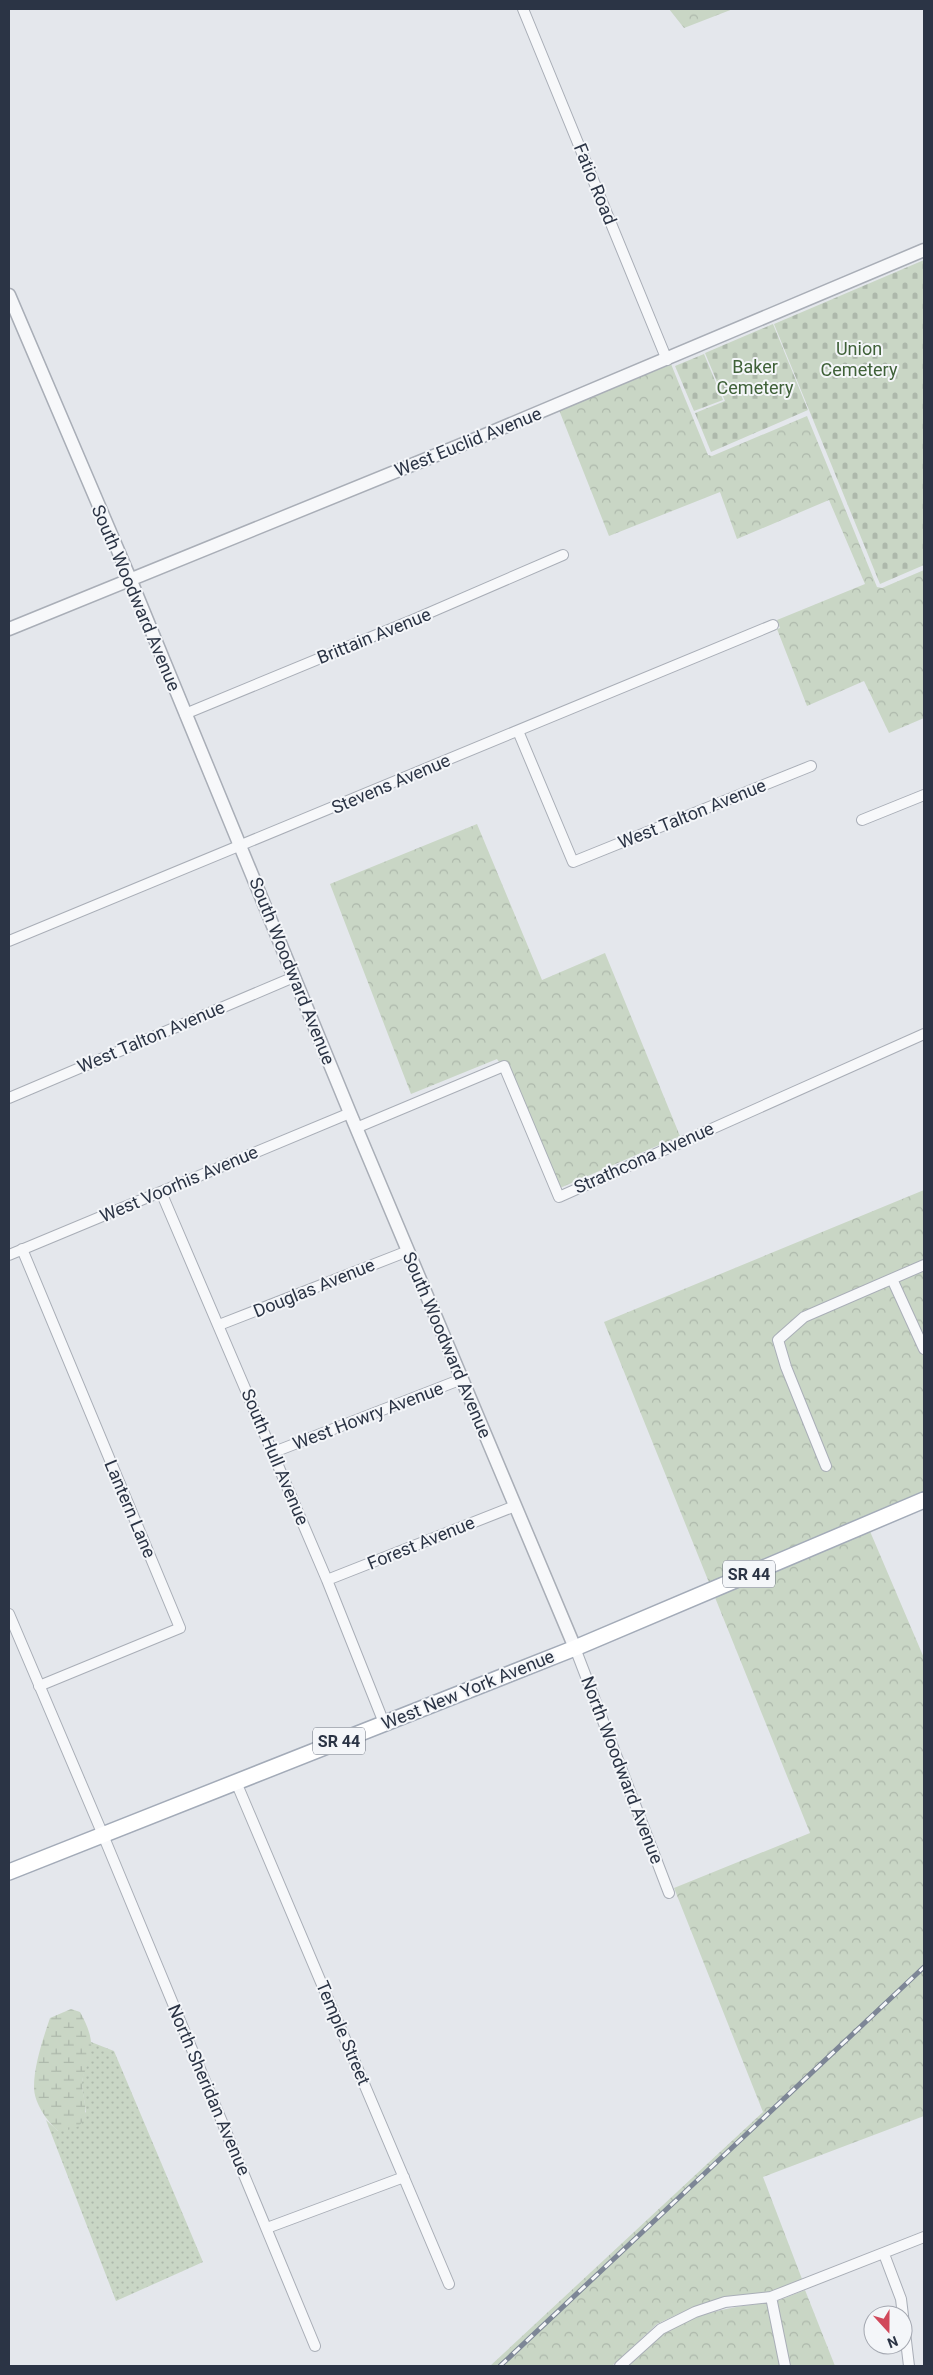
<svg xmlns="http://www.w3.org/2000/svg" width="933" height="2375" viewBox="0 0 933 2375" font-family="Roboto,sans-serif">
	<defs>
		<pattern id="green-dots" width="8" height="8" patternUnits="userSpaceOnUse" patternTransform="scale(1.25)"><rect width="8" height="8" fill="#c9d6c5"/><path d="M2 2h.1M6 6h.1" fill="none" stroke="#adb8ab" stroke-width="1.8" stroke-linecap="round"/></pattern>
		<pattern id="forest-crowns" width="20" height="18" patternUnits="userSpaceOnUse" patternTransform="scale(1.25)"><rect width="20" height="18" fill="#c9d6c5"/><path d="M2 6a3 3 0 1 1 6 0M12 15a3 3 0 1 1 6 0" fill="none" stroke="#adb8ab"/></pattern>
		<pattern id="wetland-marsh" width="20" height="14" patternUnits="userSpaceOnUse" patternTransform="scale(1.25)"><rect width="20" height="14" fill="#c9d6c5"/><path d="M1 5h8M5 5V1M11 12h8M15 12V8" fill="none" stroke="#adb8ab"/></pattern>
		<pattern id="cemetery-stones" width="16" height="16" patternUnits="userSpaceOnUse" patternTransform="scale(1.25)"><rect width="16" height="16" fill="#c9d6c5"/><path d="M2 7V4a2 2 0 0 1 4 0v3zM10 15v-3a2 2 0 0 1 4 0v3z" fill="#adb8ab"/></pattern>
	</defs>
	<rect width="100%" height="100%" fill="#e4e7ec"/>
	<path fill="url(#green-dots)" d="M 91,2042 L 114,2051 L 203,2262 L 116,2301 L 46,2120 L 58,2131 L 86,2112 C 85,2102 82,2092 82,2083 C 83,2069 90,2058 91,2042 Z"/>
	<path fill="url(#forest-crowns)" d="M 669,9 L 733,9 L 684,28 Z
		M 671,364 L 708,455 L 712,456 L 807,416 L 877,587 L 882,588 L 924,570 L 924,718 L 889,733 L 864,681 L 807,706 L 777,629 L 780,628 L 777,620 L 865,584 L 829,500 L 737,539 L 720,492 L 609,536 L 559,410 Z
		M 477,824 L 542,980 L 605,953 L 680,1136 L 560,1188 L 508,1064 L 502,1061 L 499,1062 L 497,1059 L 411,1094 L 330,884 Z
		M 924,1190 L 924,1494 L 710,1585 L 604,1322 Z
		M 869,1529 L 924,1658 L 924,2116 L 763,2177 L 802,2279 L 770,2292 L 723,2297 L 693,2307 L 657,2324 L 612,2366 L 490,2366 L 763,2112 L 674,1888 L 810,1833 L 714,1595 Z
		M 805,2290 L 835,2366 L 790,2366 L 777,2301 Z
		M 767,2303 L 780,2366 L 628,2366 C 640,2356 652,2341 665,2333 C 698,2313 729,2307 767,2303 Z"/>
	<path fill="url(#wetland-marsh)" d="M 71,2009 L 80,2012 C 88,2026 95,2043 89,2059 C 87,2068 82,2075 82,2085 C 83,2098 89,2110 82,2122 C 77,2130 66,2130 58,2131 C 47,2121 34,2103 34,2087 C 34,2065 43,2039 50,2018 Z"/>
	<path fill="url(#cemetery-stones)" d="M 924,260 L 924,565 L 880,584 L 774,324 Z
		M 773,324 L 808,410 L 711,452 L 695,413 L 725,401 L 705,353 Z
		M 704,354 L 723,400 L 694,411 L 675,366 Z"/>
	<g fill="none" stroke-linecap="round" stroke-linejoin="round">
		<g stroke="#a9aeb7" stroke-width="12">
			<path id="minor" d="M 523,9 L 667,360
				M 185,714 L 415,619 L 563,555
				M 518,731 L 573,862 L 811,766
				M 862,820 L 924,795
				M 9,941 L 773,625
				M 9,1098 L 294,977
				M 356,1128 L 504,1066 L 559,1197 L 924,1034
				M 161,1192 L 327,1580 L 384,1723
				M 22,1249 L 180,1628 L 39,1686
				M 9,1255 L 350,1113
				M 892,1279 L 924,1349
				M 219,1325 L 408,1251
				M 274,1452 L 462,1379
				M 826,1466 L 786,1367 L 778,1340 L 804,1317 L 924,1265
				M 327,1580 L 515,1506
				M 9,1614 L 103,1835 L 315,2346
				M 575,1648 L 669,1893
				M 236,1782 L 449,2284
				M 267,2228 L 404,2177
				M 884,2254 L 901,2299 L 909,2366
				M 771,2297 L 785,2366
				M 620,2366 L 661,2329 L 695,2312 L 725,2302 L 771,2297 L 924,2237"/>
		</g>
		<g stroke="#a9aeb7" stroke-width="15">
			<path id="tertiary" d="M 9,295 L 131,581 L 350,1113 L 575,1648
				M 9,629 L 478,438 L 924,250"/>
		</g>
		<g stroke="#a3abb8" stroke-width="18">
			<path id="primary" d="M 9,1872 L 575,1648 L 924,1500"/>
		</g>
		<use href="#minor" stroke="#f7f8fa" stroke-width="10"/>
		<use href="#tertiary" stroke="#f7f8fa" stroke-width="12"/>
		<use href="#primary" stroke="#fff" stroke-width="15"/>
		<g stroke="#7d8696" stroke-width="5">
			<path id="rail" d="M 500,2366 L 924,1967"/>
		</g>
		<use href="#rail" stroke="#f4f6f9" stroke-width="3" stroke-dasharray="9" stroke-linecap="butt"/>
	</g>
	<g text-anchor="middle" stroke-width="4" stroke-linejoin="round" paint-order="stroke">
		<g fill="#f4f6f9" stroke="#676e7b" stroke-width="1">
			<rect x="723" y="1560.5" width="52" height="27" rx="4"/>
			<rect x="313" y="1727.5" width="52" height="27" rx="4"/>
		</g>
		<g font-size="16" font-weight="bold" fill="#2b3445">
			<text x="749" y="1580">SR 44</text>
			<text x="339" y="1747">SR 44</text>
		</g>
		<g font-size="18" fill="#2b3445" stroke="#f4f6f9">
			<text transform="translate(595 184) rotate(68)" y="6">Fatio Road</text>
			<text transform="translate(468 442) rotate(-22)" y="6">West Euclid Avenue</text>
			<text transform="translate(136 598) rotate(67)" y="6">South Woodward Avenue</text>
			<text transform="translate(374 636) rotate(-22)" y="6">Brittain Avenue</text>
			<text transform="translate(391 784) rotate(-23)" y="6">Stevens Avenue</text>
			<text transform="translate(692 814) rotate(-22)" y="6">West Talton Avenue</text>
			<text transform="translate(292 971) rotate(68)" y="6">South Woodward Avenue</text>
			<text transform="translate(151 1037) rotate(-23)" y="6">West Talton Avenue</text>
			<text transform="translate(644 1158) rotate(-24)" y="6">Strathcona Avenue</text>
			<text transform="translate(179 1184) rotate(-23)" y="6">West Voorhis Avenue</text>
			<text transform="translate(314 1288) rotate(-22)" y="6">Douglas Avenue</text>
			<text transform="translate(447 1345) rotate(67)" y="6">South Woodward Avenue</text>
			<text transform="translate(368 1416) rotate(-21)" y="6">West Howry Avenue</text>
			<text transform="translate(275 1457) rotate(67)" y="6">South Hull Avenue</text>
			<text transform="translate(130 1509) rotate(67)" y="6">Lantern Lane</text>
			<text transform="translate(421 1543) rotate(-22)" y="6">Forest Avenue</text>
			<text transform="translate(468 1690) rotate(-22)" y="6">West New York Avenue</text>
			<text transform="translate(622 1770) rotate(69)" y="6">North Woodward Avenue</text>
			<text transform="translate(343 2033) rotate(67)" y="6">Temple Street</text>
			<text transform="translate(209 2090) rotate(67)" y="6">North Sheridan Avenue</text>
		</g>
		<g font-size="18" fill="#3f6138" stroke="#f4f6f9">
			<text x="859" y="355">Union<tspan x="859" dy="21">Cemetery</tspan></text>
			<text x="755" y="373">Baker<tspan x="755" dy="21">Cemetery</tspan></text>
		</g>
	</g>
	<rect width="933" height="2375" fill="none" stroke="#2b3445" stroke-width="20"/>
	<g transform="translate(888 2330) rotate(159)"><circle r="24" fill="#f4f6f9" stroke="#a4a8b1"/>
	<path d="M0-4L9 19L0 12L-9 19Z" fill="#d1495b"/>
	<text y="-8" font-size="14" font-weight="bold" text-anchor="middle" fill="#2b3445">N</text>
	</g>
</svg>
